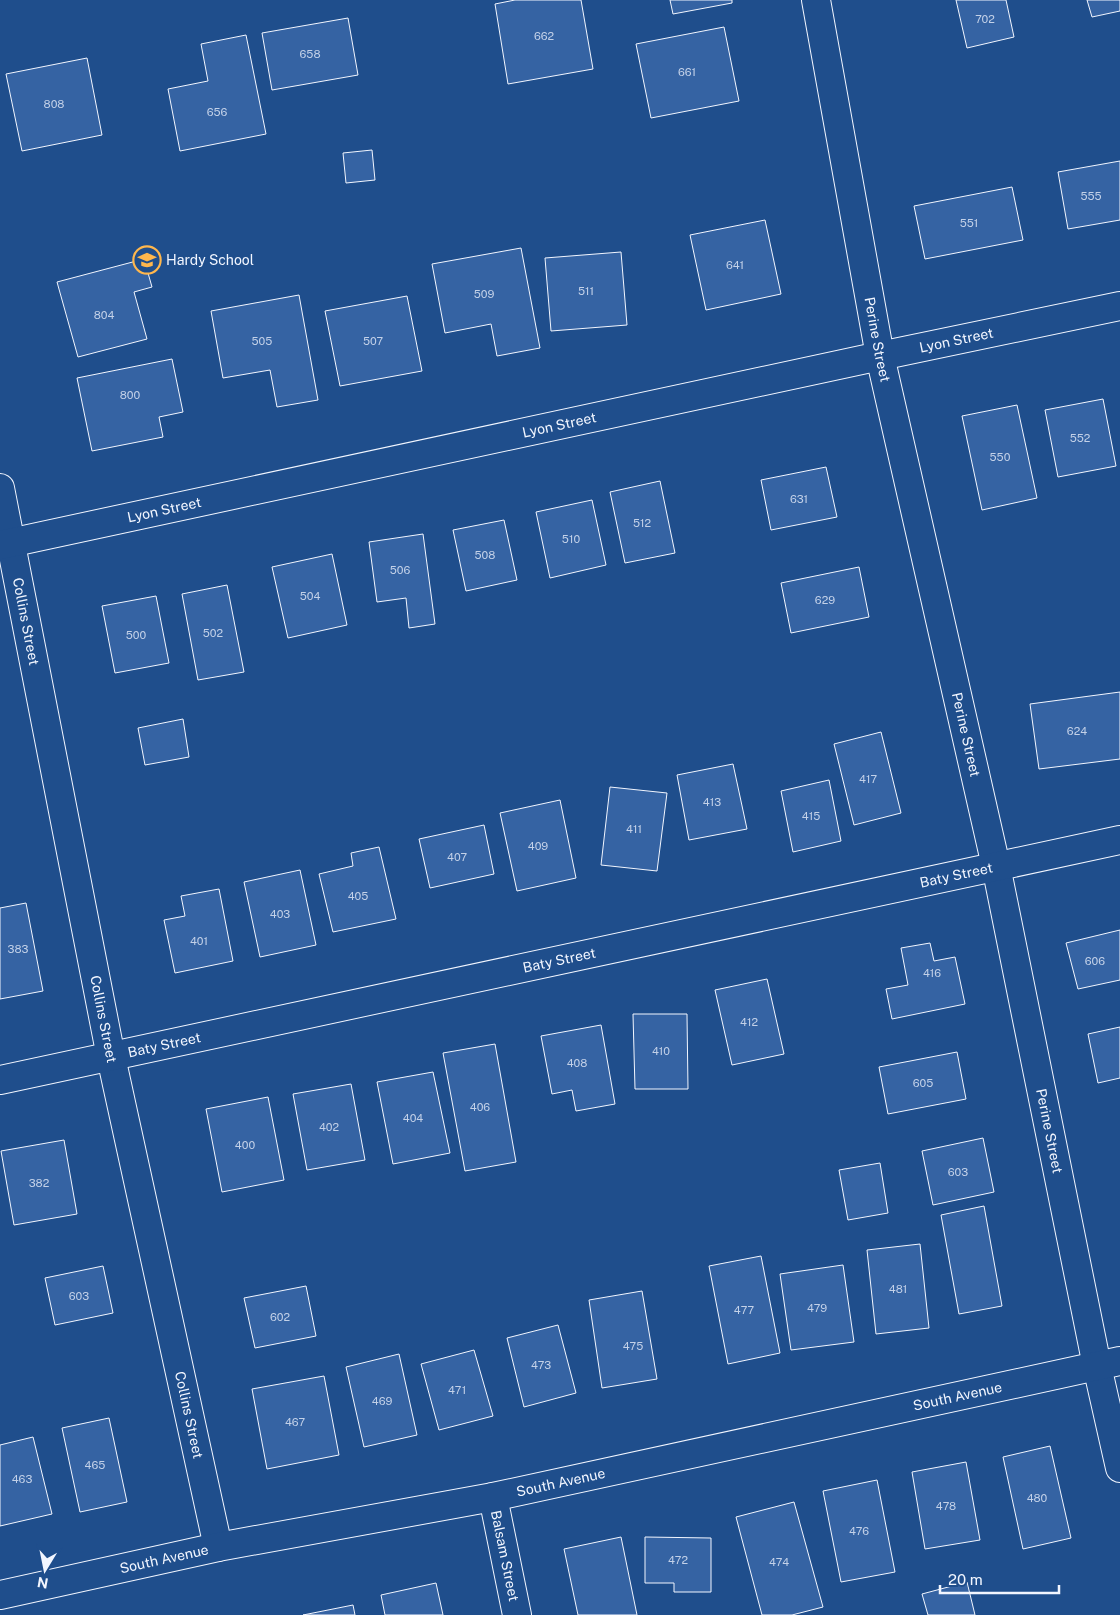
<svg xmlns="http://www.w3.org/2000/svg" width="1120" height="1615" viewBox="0 0 1120 1615" font-family="'Public Sans',sans-serif">
	<rect width="100%" height="100%" fill="#1f4e8c"/>
	<path fill="#3563a3" stroke="#f2f6ff" d="M 515,0 L 581,0 L 593,69 L 508,84 L 495,4 Z
		M 670,0 L 732,0 L 732,3 L 673,14 Z
		M 956,0 L 1006,0 L 1014,37 L 967,48 Z
		M 1087,0 L 1120,0 L 1120,11 L 1092,17 Z
		M 348,18 L 358,75 L 272,90 L 262,33 Z
		M 724,27 L 739,101 L 651,118 L 636,44 Z
		M 246,35 L 266,134 L 180,151 L 168,89 L 208,81 L 201,44 Z
		M 87,58 L 102,135 L 22,151 L 6,74 Z
		M 372,150 L 375,180 L 346,183 L 343,153 Z
		M 1120,161 L 1120,220 L 1068,229 L 1058,172 Z
		M 1012,187 L 1023,240 L 925,259 L 914,206 Z
		M 765,220 L 781,294 L 706,310 L 690,235 Z
		M 521,248 L 540,348 L 497,356 L 491,324 L 445,333 L 432,264 Z
		M 621,252 L 627,325 L 551,331 L 545,258 Z
		M 144,259 L 152,287 L 134,292 L 147,339 L 78,357 L 57,282 Z
		M 299,295 L 318,400 L 277,407 L 270,370 L 223,378 L 211,311 Z
		M 407,296 L 422,371 L 340,386 L 325,311 Z
		M 172,359 L 183,412 L 159,417 L 163,437 L 92,451 L 77,378 Z
		M 1103,399 L 1116,466 L 1058,477 L 1045,410 Z
		M 1017,405 L 1037,498 L 982,510 L 962,416 Z
		M 826,467 L 837,517 L 771,530 L 761,480 Z
		M 660,481 L 675,553 L 625,563 L 610,492 Z
		M 592,500 L 606,565 L 550,578 L 536,512 Z
		M 504,520 L 517,580 L 466,591 L 453,530 Z
		M 423,534 L 435,624 L 409,628 L 406,598 L 377,602 L 369,542 Z
		M 332,554 L 347,625 L 288,638 L 272,567 Z
		M 859,567 L 869,617 L 791,633 L 781,583 Z
		M 227,585 L 244,672 L 198,680 L 182,594 Z
		M 156,596 L 169,663 L 115,673 L 102,606 Z
		M 1120,692 L 1120,759 L 1039,769 L 1030,704 Z
		M 183,719 L 189,757 L 145,765 L 138,728 Z
		M 881,732 L 901,813 L 854,825 L 834,744 Z
		M 733,764 L 747,829 L 689,840 L 677,775 Z
		M 829,780 L 841,841 L 793,852 L 781,791 Z
		M 610,787 L 667,793 L 657,871 L 601,865 Z
		M 560,800 L 576,878 L 517,891 L 500,813 Z
		M 484,825 L 494,874 L 430,888 L 419,839 Z
		M 379,847 L 396,919 L 333,932 L 319,874 L 353,866 L 351,853 Z
		M 300,870 L 316,945 L 260,957 L 244,882 Z
		M 219,889 L 233,961 L 175,973 L 164,920 L 185,916 L 181,896 Z
		M 26,903 L 43,991 L 0,999 L 0,908 Z
		M 1120,930 L 1120,980 L 1078,989 L 1066,943 Z
		M 930,943 L 934,961 L 955,957 L 965,1004 L 892,1019 L 886,989 L 908,985 L 901,948 Z
		M 767,979 L 784,1054 L 732,1065 L 715,990 Z
		M 633,1014 L 687,1014 L 688,1089 L 635,1089 Z
		M 601,1025 L 615,1104 L 576,1111 L 572,1090 L 552,1094 L 541,1036 Z
		M 1120,1027 L 1120,1078 L 1098,1083 L 1088,1034 Z
		M 495,1044 L 516,1162 L 465,1171 L 443,1053 Z
		M 957,1052 L 966,1099 L 888,1114 L 879,1067 Z
		M 433,1072 L 450,1153 L 393,1164 L 377,1082 Z
		M 351,1084 L 365,1160 L 307,1170 L 293,1094 Z
		M 268,1097 L 284,1180 L 222,1192 L 206,1109 Z
		M 983,1138 L 994,1192 L 933,1205 L 922,1151 Z
		M 64,1140 L 77,1214 L 14,1225 L 1,1151 Z
		M 880,1163 L 888,1213 L 848,1220 L 839,1170 Z
		M 984,1206 L 1002,1306 L 959,1314 L 941,1215 Z
		M 920,1244 L 929,1328 L 876,1334 L 867,1250 Z
		M 761,1256 L 780,1353 L 728,1364 L 709,1266 Z
		M 843,1265 L 854,1342 L 791,1350 L 780,1274 Z
		M 103,1266 L 113,1313 L 55,1325 L 45,1278 Z
		M 306,1286 L 316,1336 L 255,1348 L 244,1298 Z
		M 642,1291 L 657,1379 L 602,1388 L 589,1300 Z
		M 558,1325 L 576,1393 L 524,1407 L 507,1338 Z
		M 474,1350 L 493,1416 L 439,1430 L 421,1364 Z
		M 399,1354 L 417,1435 L 364,1447 L 346,1367 Z
		M 324,1376 L 339,1455 L 267,1469 L 252,1389 Z
		M 109,1418 L 127,1502 L 80,1512 L 62,1428 Z
		M 33,1437 L 52,1514 L 0,1526 L 0,1445 Z
		M 1050,1446 L 1071,1538 L 1023,1549 L 1003,1457 Z
		M 966,1462 L 980,1540 L 925,1549 L 912,1472 Z
		M 877,1480 L 895,1572 L 841,1582 L 823,1491 Z
		M 794,1502 L 823,1607 L 792,1615 L 762,1615 L 736,1517 Z
		M 621,1537 L 637,1615 L 578,1615 L 564,1549 Z
		M 645,1537 L 711,1538 L 711,1592 L 674,1592 L 674,1583 L 645,1583 Z
		M 967,1582 L 975,1615 L 928,1615 L 922,1594 Z
		M 436,1583 L 443,1615 L 385,1615 L 381,1595 Z
		M 353,1605 L 355,1615 L 303,1615 Z"/>
	<g fill="none" stroke-linecap="round" stroke-linejoin="round">
		<g stroke="#f2f6ff" stroke-width="30">
			<g id="street">
				<path id="s1" d="M 816,0 L 880,356 L 996,866 L 1097,1366 L 1120,1468"/>
				<path id="s2" d="M 0,488 L 111,1057 L 218,1547"/>
				<path id="s3" d="M 0,545 L 880,356 L 1120,306"/>
				<path id="s4" d="M 0,1080 L 1120,840"/>
				<path id="s5" d="M 493,1497 L 517,1615"/>
				<path id="s6" d="M 0,1595 L 218,1547 L 493,1497 L 1120,1361"/>
			</g>
		</g>
		<use href="#street" stroke="#1f4e8c" stroke-width="28"/>
	</g>
	<defs>
		<g id="school-ring" transform="scale(1.4375)"><circle r="9.5" fill="#1f4e8c" stroke="#ffb74d" stroke-width="1.5"/><path d="M0-5L7-2L0 1L-7-2ZM-4 1L0 2.5L4 1V4Q0 6-4 4Z" fill="#ffb74d"/></g>
	</defs>
	<g fill-rule="evenodd">
		<use href="#school-ring" x="147" y="260"/>
	</g>
	<g text-anchor="middle" stroke-width="4" stroke-linejoin="round" paint-order="stroke">
		<g font-size="11" fill="#c3d1e8">
			<text x="985" y="23">702</text>
			<text x="544" y="40">662</text>
			<text x="310" y="58">658</text>
			<text x="687" y="76">661</text>
			<text x="54" y="108">808</text>
			<text x="217" y="116">656</text>
			<text x="1091" y="200">555</text>
			<text x="969" y="227">551</text>
			<text x="735" y="269">641</text>
			<text x="586" y="295">511</text>
			<text x="484" y="298">509</text>
			<text x="104" y="319">804</text>
			<text x="262" y="345">505</text>
			<text x="373" y="345">507</text>
			<text x="130" y="399">800</text>
			<text x="1080" y="442">552</text>
			<text x="1000" y="461">550</text>
			<text x="799" y="503">631</text>
			<text x="642" y="527">512</text>
			<text x="571" y="543">510</text>
			<text x="485" y="559">508</text>
			<text x="400" y="574">506</text>
			<text x="310" y="600">504</text>
			<text x="825" y="604">629</text>
			<text x="213" y="637">502</text>
			<text x="136" y="639">500</text>
			<text x="1077" y="735">624</text>
			<text x="868" y="783">417</text>
			<text x="712" y="806">413</text>
			<text x="811" y="820">415</text>
			<text x="634" y="833">411</text>
			<text x="538" y="850">409</text>
			<text x="457" y="861">407</text>
			<text x="358" y="900">405</text>
			<text x="280" y="918">403</text>
			<text x="199" y="945">401</text>
			<text x="18" y="953">383</text>
			<text x="1095" y="965">606</text>
			<text x="932" y="977">416</text>
			<text x="749" y="1026">412</text>
			<text x="661" y="1055">410</text>
			<text x="577" y="1067">408</text>
			<text x="923" y="1087">605</text>
			<text x="480" y="1111">406</text>
			<text x="413" y="1122">404</text>
			<text x="329" y="1131">402</text>
			<text x="245" y="1149">400</text>
			<text x="958" y="1176">603</text>
			<text x="39" y="1187">382</text>
			<text x="898" y="1293">481</text>
			<text x="79" y="1300">603</text>
			<text x="817" y="1312">479</text>
			<text x="744" y="1314">477</text>
			<text x="280" y="1321">602</text>
			<text x="633" y="1350">475</text>
			<text x="541" y="1369">473</text>
			<text x="457" y="1394">471</text>
			<text x="382" y="1405">469</text>
			<text x="295" y="1426">467</text>
			<text x="95" y="1469">465</text>
			<text x="22" y="1483">463</text>
			<text x="1037" y="1502">480</text>
			<text x="946" y="1510">478</text>
			<text x="859" y="1535">476</text>
			<text x="678" y="1564">472</text>
			<text x="779" y="1566">474</text>
		</g>
		<g font-size="14" fill="#f2f6ff" stroke="#1f4e8c" text-anchor="start">
			<text x="166" y="265">Hardy School</text>
		</g>
		<g font-size="14" fill="#f2f6ff" stroke="#1f4e8c">
			<text dy="5" stroke="none"><textPath href="#s1" startOffset="345">Perine Street</textPath></text>
			<text dy="5" stroke="none"><textPath href="#s3" startOffset="978">Lyon Street</textPath></text>
			<text dy="5" stroke="none"><textPath href="#s3" startOffset="572">Lyon Street</textPath></text>
			<text dy="5" stroke="none"><textPath href="#s3" startOffset="168">Lyon Street</textPath></text>
			<text dy="5" stroke="none"><textPath href="#s2" startOffset="136">Collins Street</textPath></text>
			<text dy="5" stroke="none"><textPath href="#s1" startOffset="750">Perine Street</textPath></text>
			<text dy="5" stroke="none"><textPath href="#s4" startOffset="978">Baty Street</textPath></text>
			<text dy="5" stroke="none"><textPath href="#s4" startOffset="572">Baty Street</textPath></text>
			<text dy="5" stroke="none"><textPath href="#s2" startOffset="541">Collins Street</textPath></text>
			<text dy="5" stroke="none"><textPath href="#s4" startOffset="168">Baty Street</textPath></text>
			<text dy="5" stroke="none"><textPath href="#s1" startOffset="1155">Perine Street</textPath></text>
			<text dy="5" stroke="none"><textPath href="#s6" startOffset="978">South Avenue</textPath></text>
			<text dy="5" stroke="none"><textPath href="#s2" startOffset="946">Collins Street</textPath></text>
			<text dy="5" stroke="none"><textPath href="#s6" startOffset="572">South Avenue</textPath></text>
			<text dy="5" stroke="none"><textPath href="#s5" startOffset="60">Balsam Street</textPath></text>
			<text dy="5" stroke="none"><textPath href="#s6" startOffset="168">South Avenue</textPath></text>
		</g>
	</g>
	<g transform="translate(45 1570) rotate(190)" stroke="#1f4e8c" stroke-width="4" paint-order="stroke">
	<path d="M0-4L9 19L0 12L-9 19Z" fill="#f2f6ff"/>
	<text y="-8" font-size="14" font-weight="bold" text-anchor="middle" fill="#f2f6ff">N</text>
	</g>
	<path d="M940 1585v8h119v-8" fill="none" stroke="#f2f6ff" stroke-width="2.5"/>
	<text x="948" y="1585" font-size="15" fill="#f2f6ff" stroke="#1f4e8c" stroke-width="4" paint-order="stroke">20 m</text>
</svg>
